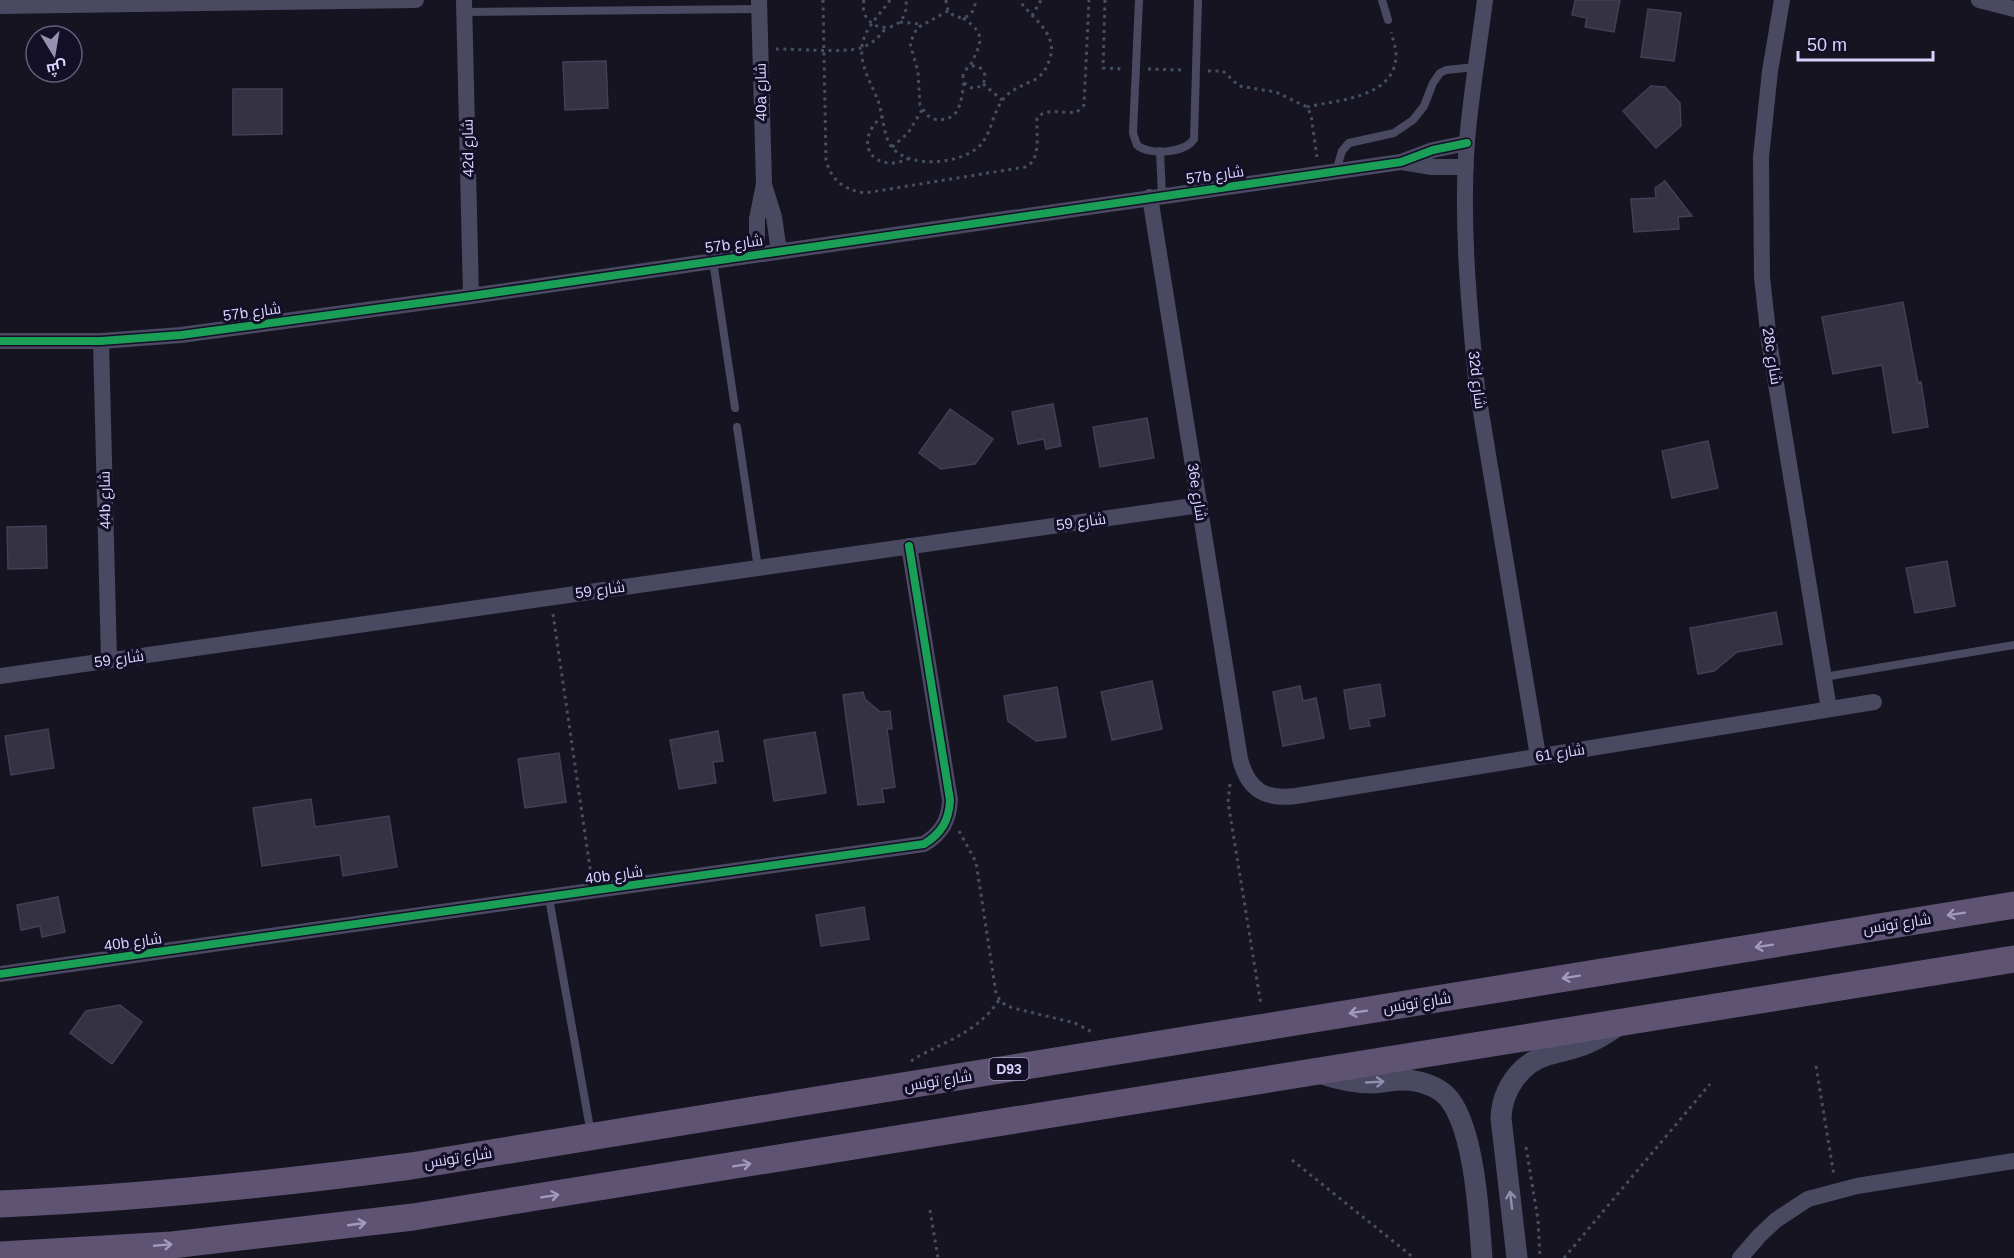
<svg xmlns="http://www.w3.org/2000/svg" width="2014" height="1258" viewBox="0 0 2014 1258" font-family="Helvetica,Cairo,sans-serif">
	<rect width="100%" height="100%" fill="#161421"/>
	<path fill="#343243" stroke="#433f54" stroke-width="1.5" d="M 1575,0 L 1620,0 L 1614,32 L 1585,27 L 1587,18 L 1572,15 Z
		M 1648,9 L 1681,13 L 1674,61 L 1641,57 Z
		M 606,61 L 608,108 L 565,110 L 563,62 Z
		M 1651,86 L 1665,87 L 1680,103 L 1681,126 L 1656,148 L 1623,111 Z
		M 233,89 L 282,89 L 282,134 L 233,135 Z
		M 1665,181 L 1692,216 L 1678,217 L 1679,229 L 1634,232 L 1631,199 L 1656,198 L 1655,188 Z
		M 1903,302 L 1918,383 L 1921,382 L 1928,427 L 1893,433 L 1882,365 L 1833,374 L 1822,317 Z
		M 1053,404 L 1061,446 L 1046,449 L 1044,439 L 1018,444 L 1012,412 Z
		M 950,409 L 993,439 L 975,464 L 941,469 L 919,453 Z
		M 1147,418 L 1154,458 L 1100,467 L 1093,427 Z
		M 1708,441 L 1718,488 L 1672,498 L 1662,451 Z
		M 46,526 L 47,568 L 8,569 L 7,527 Z
		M 1947,561 L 1955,606 L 1915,613 L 1906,568 Z
		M 1776,612 L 1782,644 L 1737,652 L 1714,671 L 1698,674 L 1690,628 Z
		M 1152,681 L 1162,729 L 1112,740 L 1101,692 Z
		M 1380,684 L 1385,716 L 1368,719 L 1370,726 L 1350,729 L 1344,690 Z
		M 1300,686 L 1303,701 L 1316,698 L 1324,738 L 1283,746 L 1273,692 Z
		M 1057,687 L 1066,737 L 1036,741 L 1008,721 L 1004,696 Z
		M 863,692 L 865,699 L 880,712 L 890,711 L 892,729 L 887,729 L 895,787 L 882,789 L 884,802 L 858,805 L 843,695 Z
		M 48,729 L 54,768 L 11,775 L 5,736 Z
		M 718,731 L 723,761 L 713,762 L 716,783 L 679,789 L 670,740 Z
		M 815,732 L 826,793 L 774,801 L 764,740 Z
		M 559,753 L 566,802 L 525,808 L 518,759 Z
		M 311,799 L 315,827 L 389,816 L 397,867 L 343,876 L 340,855 L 262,866 L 253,808 Z
		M 58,897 L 65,932 L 42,937 L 40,926 L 21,930 L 17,905 Z
		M 864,907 L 869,939 L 821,946 L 816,915 Z
		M 120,1005 L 142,1022 L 112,1064 L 70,1033 L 86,1011 Z"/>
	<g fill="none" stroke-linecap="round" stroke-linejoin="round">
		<path stroke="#44505f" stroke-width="3" stroke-dasharray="3 4.5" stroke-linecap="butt" d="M 823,0 L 826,160 C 831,180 844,190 865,193 L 1025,167 C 1042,161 1036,133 1037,118 C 1046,107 1064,114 1077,112 L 1084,105 L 1089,0
			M 864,0 C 857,34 910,39 906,0
			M 890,0 C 880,15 865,27 862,46 C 860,66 870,81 877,98 C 883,112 883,135 891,146 C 908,169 956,164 976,149 C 993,136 991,112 1005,97 C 1013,88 1025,85 1036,79 C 1042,75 1047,68 1049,61 C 1060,34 1032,19 1019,0
			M 946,0 C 946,11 952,17 963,18 C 971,15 976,10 975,0
			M 1105,0 L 1103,68 L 1123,69
			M 948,11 L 917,28 L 910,43 L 918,72 L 920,105 L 927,115 L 933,119 C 960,123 961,103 964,82
			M 1032,16 L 1041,0
			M 963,18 C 988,35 981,43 969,68
			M 900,22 L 919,24
			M 776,49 C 796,49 844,53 861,48 C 872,44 879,37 886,28
			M963 77a11 11 0 1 1 22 0a11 11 0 1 1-22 0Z
			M 1148,69 L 1183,70
			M 1208,71 L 1223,71 L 1239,86 L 1276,92 L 1307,107 L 1311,115 L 1317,157
			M 983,84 L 1002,100
			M 1307,107 C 1337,100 1396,98 1396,55 C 1396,48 1393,39 1391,32
			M 883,116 C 851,141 873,176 910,158
			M 892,147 L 908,133 L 922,110
			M 553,614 L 591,875
			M 1230,784 L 1228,802 L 1261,1005
			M 959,831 L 976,862 L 996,993 C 1000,1002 1004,1005 1013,1008 L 1075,1023 L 1092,1032
			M 911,1061 L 919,1056 C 951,1039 978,1031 999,1000
			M 1816,1066 L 1834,1176
			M 1526,1147 L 1538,1220 L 1540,1258
			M 1292,1160 L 1414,1258
			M 930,1210 L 938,1258
			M 1564,1258 L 1710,1084"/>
		<path stroke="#4a4962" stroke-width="8" d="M 1139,0 L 1133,133 L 1137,145 C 1149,156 1185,153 1194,139 L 1198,0
			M 1382,0 L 1388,20
			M 464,12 L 759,9
			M 1160,151 L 1162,196
			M 1336,171 L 1342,151 L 1349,143 L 1394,133 L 1413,120 L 1424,106 L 1433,83 L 1440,73 L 1446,70 L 1476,67
			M 713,261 L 735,408
			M 737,427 L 758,568
			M 1824,677 L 2014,645
			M 549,898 L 591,1134"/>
		<path stroke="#4a4962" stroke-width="16" d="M 464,0 L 471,296
			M 1485,0 C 1479,47 1471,94 1467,141 C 1461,223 1469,307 1477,388 L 1538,756
			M 1782,0 L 1770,71 L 1761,157 L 1762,277 L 1769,341 L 1829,709
			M 1979,0 L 2014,9
			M 0,6 L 416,0
			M 1402,162 L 1432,167 L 1466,167
			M 764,185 L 774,217 L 779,251
			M 1150,197 L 1240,759 C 1248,790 1265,800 1296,796 L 1874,702
			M 757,254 L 757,219 L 764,184 L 759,0
			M 0,341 L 101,341 L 181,335 L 471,296 L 1401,162 L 1433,150 L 1467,143
			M 101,341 L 109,660
			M 0,676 L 1200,505
			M 0,974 L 924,844 C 942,833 949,820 950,800 L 909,546
			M 1740,1258 L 1760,1235 L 1776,1220 L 1808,1199 L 1857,1186 L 2014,1161"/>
		<path stroke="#4a4962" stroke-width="21" d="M 1319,1073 C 1337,1079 1354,1083 1373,1083 C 1387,1082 1400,1078 1415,1081 C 1427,1083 1442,1089 1450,1100 C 1475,1134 1479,1216 1482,1258
			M 1517,1258 L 1501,1118 C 1502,1090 1520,1063 1548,1055 C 1561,1051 1575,1049 1588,1043 C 1598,1039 1607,1033 1616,1027"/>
		<path stroke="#5e5373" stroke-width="27" d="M 0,1204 C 138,1198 274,1184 411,1166 L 2014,905
			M 0,1255 L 172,1245 L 413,1217 L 2014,959"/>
		<g stroke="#130f26" stroke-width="11">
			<path id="cycleway" d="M 0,341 L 101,341 L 181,335 L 471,296 L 1401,162 L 1433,150 L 1467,143
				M 0,974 L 924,844 C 942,833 949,820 950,800 L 909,546"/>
		</g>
		<use href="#cycleway" stroke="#1a9f57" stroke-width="8"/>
	</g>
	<defs><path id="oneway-shaft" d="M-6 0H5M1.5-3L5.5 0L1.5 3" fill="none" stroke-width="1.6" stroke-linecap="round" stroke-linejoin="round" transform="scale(1.5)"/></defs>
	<g stroke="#a29ac0">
		<use href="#oneway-shaft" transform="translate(1956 914) rotate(171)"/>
		<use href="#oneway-shaft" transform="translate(1764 946) rotate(171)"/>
		<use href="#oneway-shaft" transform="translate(1571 977) rotate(171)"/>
		<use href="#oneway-shaft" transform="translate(1358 1012) rotate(171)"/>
		<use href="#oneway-shaft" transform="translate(742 1165) rotate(-9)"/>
		<use href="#oneway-shaft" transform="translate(550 1196) rotate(-9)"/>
		<use href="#oneway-shaft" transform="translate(357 1224) rotate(-8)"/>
		<use href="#oneway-shaft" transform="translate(163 1245) rotate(-5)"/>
	</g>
	<g stroke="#928eb0">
		<use href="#oneway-shaft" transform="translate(1375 1082) rotate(-3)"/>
		<use href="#oneway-shaft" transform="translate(1511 1200) rotate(-97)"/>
	</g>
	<g text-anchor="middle" stroke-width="6" stroke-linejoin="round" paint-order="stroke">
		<rect fill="#130f26" stroke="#9e99be" stroke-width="1.5" x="989.5" y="1058" width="39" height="22" rx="4.5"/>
		<g font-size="14" font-weight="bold" fill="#d9d4ff">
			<text x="1009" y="1074">D93</text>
		</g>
		<g font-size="15" fill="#d9d4ff" stroke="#130f26">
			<text transform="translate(761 92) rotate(-91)" y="5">40a شارع</text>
			<text transform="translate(468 148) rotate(-91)" y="5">42d شارع</text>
			<text transform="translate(1215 175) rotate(-8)" y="5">57b شارع</text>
			<text transform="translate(734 244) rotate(-8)" y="5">57b شارع</text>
			<text transform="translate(252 312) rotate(-8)" y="5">57b شارع</text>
			<text transform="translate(1772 356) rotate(81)" y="5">28c شارع</text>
			<text transform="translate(1477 380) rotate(83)" y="5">32d شارع</text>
			<text transform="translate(1197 492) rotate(81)" y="5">36e شارع</text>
			<text transform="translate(105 500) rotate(-91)" y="5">44b شارع</text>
			<text transform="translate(1081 522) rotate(-8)" y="5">شارع 59</text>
			<text transform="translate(600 590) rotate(-8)" y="5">شارع 59</text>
			<text transform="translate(119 659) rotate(-8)" y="5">شارع 59</text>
			<text transform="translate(1560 753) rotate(-9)" y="5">شارع 61</text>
			<text transform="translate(614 875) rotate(-8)" y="5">40b شارع</text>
			<text transform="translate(1897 924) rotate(-9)" y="5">شارع تونس</text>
			<text transform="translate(133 942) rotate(-8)" y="5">40b شارع</text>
			<text transform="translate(1417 1003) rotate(-9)" y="5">شارع تونس</text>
			<text transform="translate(938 1081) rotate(-9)" y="5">شارع تونس</text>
			<text transform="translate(458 1158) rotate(-9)" y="5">شارع تونس</text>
		</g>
	</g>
	<g transform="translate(54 54) rotate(169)"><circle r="28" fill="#130f26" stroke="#625e7d" stroke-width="1.5"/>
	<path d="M0-4.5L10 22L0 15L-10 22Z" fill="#9591b1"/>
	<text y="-9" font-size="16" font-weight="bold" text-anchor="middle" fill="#d9d4ff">ش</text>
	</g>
	<path d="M1798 51v9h135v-9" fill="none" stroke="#d9d4ff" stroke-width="3"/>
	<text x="1807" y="51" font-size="18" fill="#d9d4ff" stroke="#130f26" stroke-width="4.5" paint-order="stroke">50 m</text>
</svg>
